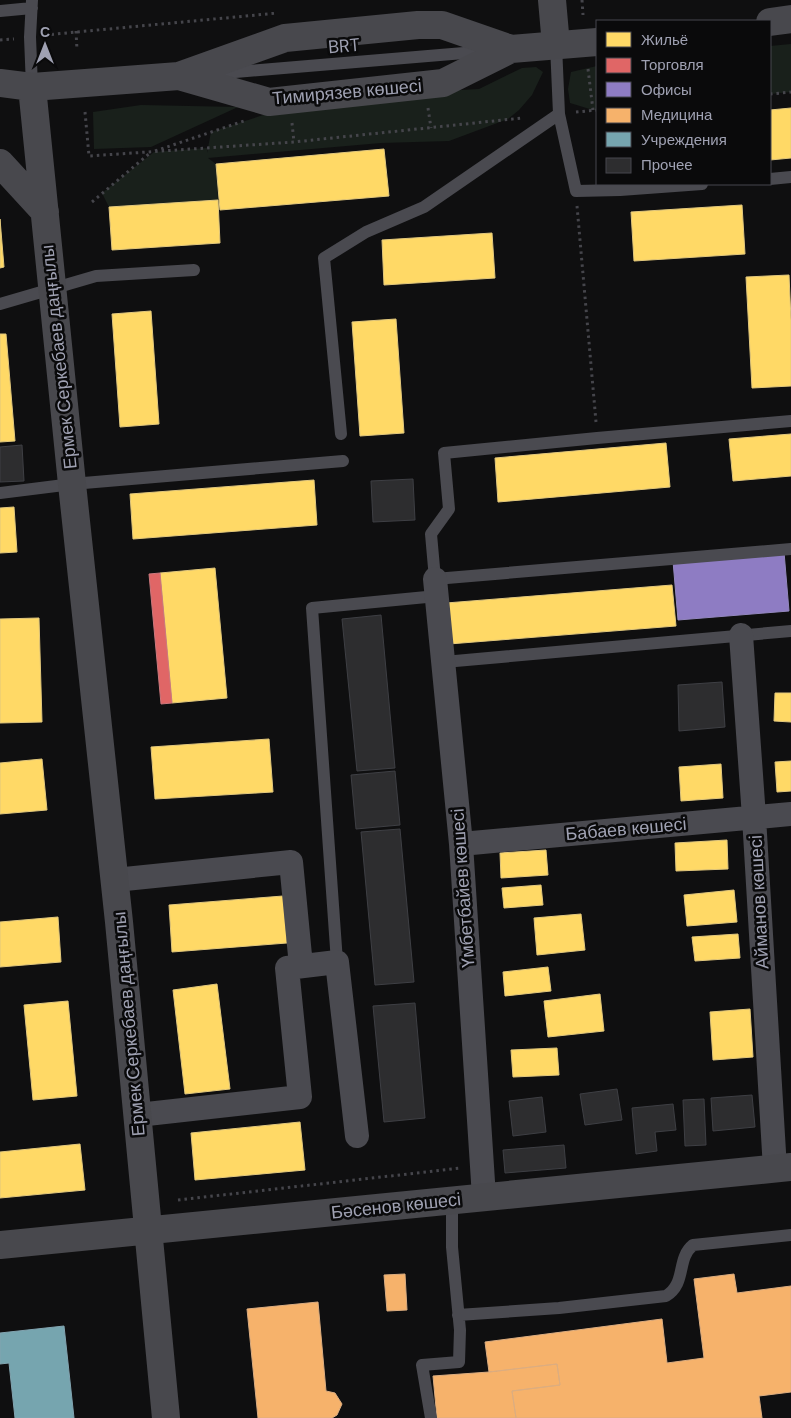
<svg xmlns="http://www.w3.org/2000/svg" width="791" height="1418" viewBox="0 0 791 1418" font-family="'DM Sans',sans-serif">
	<rect width="100%" height="100%" fill="#0f0f10"/>
	<path fill="#19201b" d="M 791,44 L 791,92 L 770,94 L 770,46 Z
		M 597,66 L 597,110 L 593,110 L 570,103 L 568,89 L 571,72 Z
		M 536,67 L 543,72 L 532,95 L 519,110 L 508,119 L 449,141 L 381,143 L 208,158 L 216,164 L 218,200 L 109,207 L 102,193 L 154,152 L 207,148 L 207,153 L 211,132 L 291,106 L 426,92 L 479,89 L 522,68 Z
		M 141,105 L 238,107 L 151,147 L 94,149 L 93,112 Z"/>
	<path fill="#ffd966" stroke="#e2c87d" d="M 791,108 L 791,158 L 770,160 L 770,110 Z
		M 384,149 L 389,196 L 220,210 L 216,164 Z
		M 218,200 L 220,243 L 112,250 L 109,207 Z
		M 742,205 L 745,254 L 634,261 L 631,212 Z
		M 0,219 L 4,267 L 0,268 Z
		M 492,233 L 495,278 L 384,285 L 382,240 Z
		M 789,275 L 791,320 L 791,386 L 752,388 L 746,277 Z
		M 151,311 L 159,424 L 120,427 L 112,314 Z
		M 396,319 L 404,433 L 360,436 L 352,322 Z
		M 0,334 L 6,334 L 15,441 L 0,442 Z
		M 791,434 L 791,476 L 733,481 L 729,439 Z
		M 666,443 L 670,487 L 498,502 L 495,458 Z
		M 314,480 L 317,525 L 133,539 L 130,494 Z
		M 14,507 L 17,552 L 0,553 L 0,508 Z
		M 215,568 L 227,698 L 172,703 L 160,573 Z
		M 672,585 L 676,626 L 449,644 L 446,603 Z
		M 39,618 L 42,722 L 0,723 L 0,619 Z
		M 775,693 L 791,693 L 791,722 L 774,721 Z
		M 269,739 L 273,792 L 155,799 L 151,747 Z
		M 42,759 L 47,810 L 0,814 L 0,763 Z
		M 791,761 L 791,791 L 777,792 L 775,762 Z
		M 721,764 L 723,798 L 681,801 L 679,767 Z
		M 727,840 L 728,869 L 676,871 L 675,843 Z
		M 546,850 L 548,875 L 501,878 L 500,853 Z
		M 541,885 L 543,905 L 504,908 L 502,888 Z
		M 734,890 L 737,922 L 687,926 L 684,895 Z
		M 283,896 L 287,943 L 172,952 L 169,905 Z
		M 581,914 L 585,950 L 537,955 L 534,918 Z
		M 58,917 L 61,962 L 0,967 L 0,922 Z
		M 738,934 L 740,958 L 695,961 L 692,937 Z
		M 548,967 L 551,991 L 505,996 L 503,972 Z
		M 217,984 L 230,1089 L 185,1094 L 173,990 Z
		M 600,994 L 604,1031 L 548,1037 L 544,1001 Z
		M 68,1001 L 77,1096 L 33,1100 L 24,1005 Z
		M 750,1009 L 753,1057 L 713,1060 L 710,1012 Z
		M 557,1048 L 559,1075 L 513,1077 L 511,1050 Z
		M 300,1122 L 305,1170 L 195,1180 L 191,1133 Z
		M 80,1144 L 85,1190 L 0,1198 L 0,1152 Z"/>
	<path fill="#e06666" stroke="#cc787d" d="M 160,573 L 172,703 L 161,704 L 149,574 Z"/>
	<path fill="#8e7cc3" stroke="#9387be" d="M 784,552 L 789,611 L 678,620 L 673,561 Z"/>
	<path fill="#f6b26b" stroke="#dcad80" d="M 405,1274 L 407,1310 L 387,1311 L 384,1275 Z
		M 734,1274 L 737,1293 L 791,1286 L 791,1392 L 759,1396 L 762,1418 L 516,1418 L 512,1391 L 560,1385 L 557,1364 L 489,1372 L 485,1342 L 662,1319 L 667,1363 L 704,1358 L 694,1279 Z
		M 318,1302 L 326,1391 L 335,1393 L 342,1404 L 337,1415 L 332,1418 L 258,1418 L 247,1309 Z
		M 557,1364 L 560,1385 L 512,1391 L 516,1418 L 437,1418 L 433,1376 L 489,1372 Z"/>
	<path fill="#76a5af" stroke="#82a4b0" d="M 64,1326 L 74,1418 L 15,1418 L 9,1363 L 0,1364 L 0,1333 Z"/>
	<path fill="#2d2d2f" stroke="#3e3f44" d="M 22,445 L 24,481 L 0,482 L 0,447 Z
		M 413,479 L 415,520 L 373,522 L 371,481 Z
		M 381,615 L 395,768 L 357,771 L 342,619 Z
		M 722,682 L 725,727 L 679,731 L 678,685 Z
		M 395,771 L 400,825 L 356,829 L 351,775 Z
		M 400,829 L 414,982 L 375,985 L 361,832 Z
		M 415,1003 L 425,1118 L 384,1122 L 373,1006 Z
		M 617,1089 L 622,1120 L 585,1125 L 580,1094 Z
		M 752,1095 L 755,1127 L 713,1131 L 711,1098 Z
		M 542,1097 L 546,1132 L 513,1136 L 509,1101 Z
		M 704,1099 L 706,1145 L 685,1146 L 683,1100 Z
		M 673,1104 L 676,1130 L 655,1132 L 657,1151 L 636,1154 L 632,1108 Z
		M 564,1145 L 566,1168 L 505,1173 L 503,1150 Z"/>
	<g fill="none" stroke-linecap="round" stroke-linejoin="round">
		<path stroke="#45454b" stroke-width="3" stroke-dasharray="2.5 4" stroke-linecap="butt" d="M 582,0 L 583,15
			M 76,31 L 77,50
			M 45,35 L 278,13
			M 0,40 L 14,39
			M 588,69 L 593,110
			M 770,94 L 791,92
			M 428,108 L 431,128
			M 85,112 L 89,156 L 294,142 L 522,118
			M 576,112 L 597,110
			M 292,123 L 294,142
			M 155,151 L 244,121
			M 92,202 L 150,153
			M 577,206 L 596,422
			M 178,1200 L 461,1168"/>
		<path stroke="#4a4a50" stroke-width="12" d="M 32,0 L 30,37 L 32,87
			M 0,11 L 32,8
			M 556,45 L 559,114 L 576,191 L 620,190 L 702,184
			M 212,74 L 488,51
			M 770,179 L 791,177
			M 0,304 L 96,276 L 194,270
			M 791,421 L 597,438 L 444,453 L 449,509 L 431,534 L 435,579 L 791,549
			M 341,434 L 324,258 L 366,232 L 424,207 L 559,114
			M 0,493 L 72,484 L 343,461
			M 444,662 L 791,631
			M 337,962 L 312,608 L 437,596
			M 458,1315 L 559,1308 L 666,1296 C 687,1283 676,1259 693,1245 L 791,1235
			M 431,1418 L 422,1365 L 459,1362 L 460,1330 L 452,1247 L 452,1200"/>
		<path stroke="#4a4a50" stroke-width="24" d="M 435,579 L 461,844 L 484,1197
			M 741,635 L 754,817 L 775,1169
			M 461,844 L 791,814
			M 115,880 L 291,862 L 301,966
			M 138,1115 L 300,1097 L 287,968 L 337,962 L 357,1136"/>
		<path stroke="#48484d" stroke-width="28" d="M 552,0 L 556,45
			M 770,22 L 791,19
			M 179,76 L 269,102 L 443,83 L 511,49 L 597,42
			M 0,83 L 32,87 L 179,76 L 285,38 L 418,25 L 442,25 L 511,49
			M 32,87 L 72,484 L 119,922 L 166,1418
			M 0,163 L 45,212
			M 0,1245 L 791,1167"/>
	</g>
	<g text-anchor="middle" stroke-width="5" stroke-linejoin="round" paint-order="stroke">
		<g font-size="18" fill="#9fa1b2" stroke="#0a0a0b">
			<text transform="translate(344 46) rotate(-5)" y="6">BRT</text>
			<text transform="translate(347 92) rotate(-5)" y="6">Тимирязев көшесі</text>
			<text transform="translate(59 357) rotate(-96)" y="6">Ермек Серкебаев даңғылы</text>
			<text transform="translate(626 829) rotate(-5)" y="6">Бабаев көшесі</text>
			<text transform="translate(463 888) rotate(-94)" y="6">Үмбетбайев көшесі</text>
			<text transform="translate(759 902) rotate(-93)" y="6">Айманов көшесі</text>
			<text transform="translate(129 1024) rotate(-95)" y="6">Ермек Серкебаев даңғылы</text>
			<text transform="translate(396 1206) rotate(-6)" y="6">Бәсенов көшесі</text>
		</g>
	</g>
	<rect x="596" y="20" width="175" height="165" fill="#0a0a0b" stroke="#46464e"/>
	<rect x="606" y="32" width="25" height="15" fill="#ffd966" stroke="#46464e"/>
	<text x="641" y="45" font-size="15" fill="#9fa1b2">Жильё</text>
	<rect x="606" y="58" width="25" height="15" fill="#e06666" stroke="#46464e"/>
	<text x="641" y="70" font-size="15" fill="#9fa1b2">Торговля</text>
	<rect x="606" y="82" width="25" height="15" fill="#8e7cc3" stroke="#46464e"/>
	<text x="641" y="95" font-size="15" fill="#9fa1b2">Офисы</text>
	<rect x="606" y="108" width="25" height="15" fill="#f6b26b" stroke="#46464e"/>
	<text x="641" y="120" font-size="15" fill="#9fa1b2">Медицина</text>
	<rect x="606" y="132" width="25" height="15" fill="#76a5af" stroke="#46464e"/>
	<text x="641" y="145" font-size="15" fill="#9fa1b2">Учреждения</text>
	<rect x="606" y="158" width="25" height="15" fill="#2d2d2f" stroke="#46464e"/>
	<text x="641" y="170" font-size="15" fill="#9fa1b2">Прочее</text>
	<g transform="translate(45 45)" stroke="#0a0a0b" stroke-width="4" paint-order="stroke">
	<path d="M0-4L9 19L0 12L-9 19Z" fill="#9fa1b2"/>
	<text y="-8" font-size="14" font-weight="bold" text-anchor="middle" fill="#9fa1b2">С</text>
	</g>
</svg>
